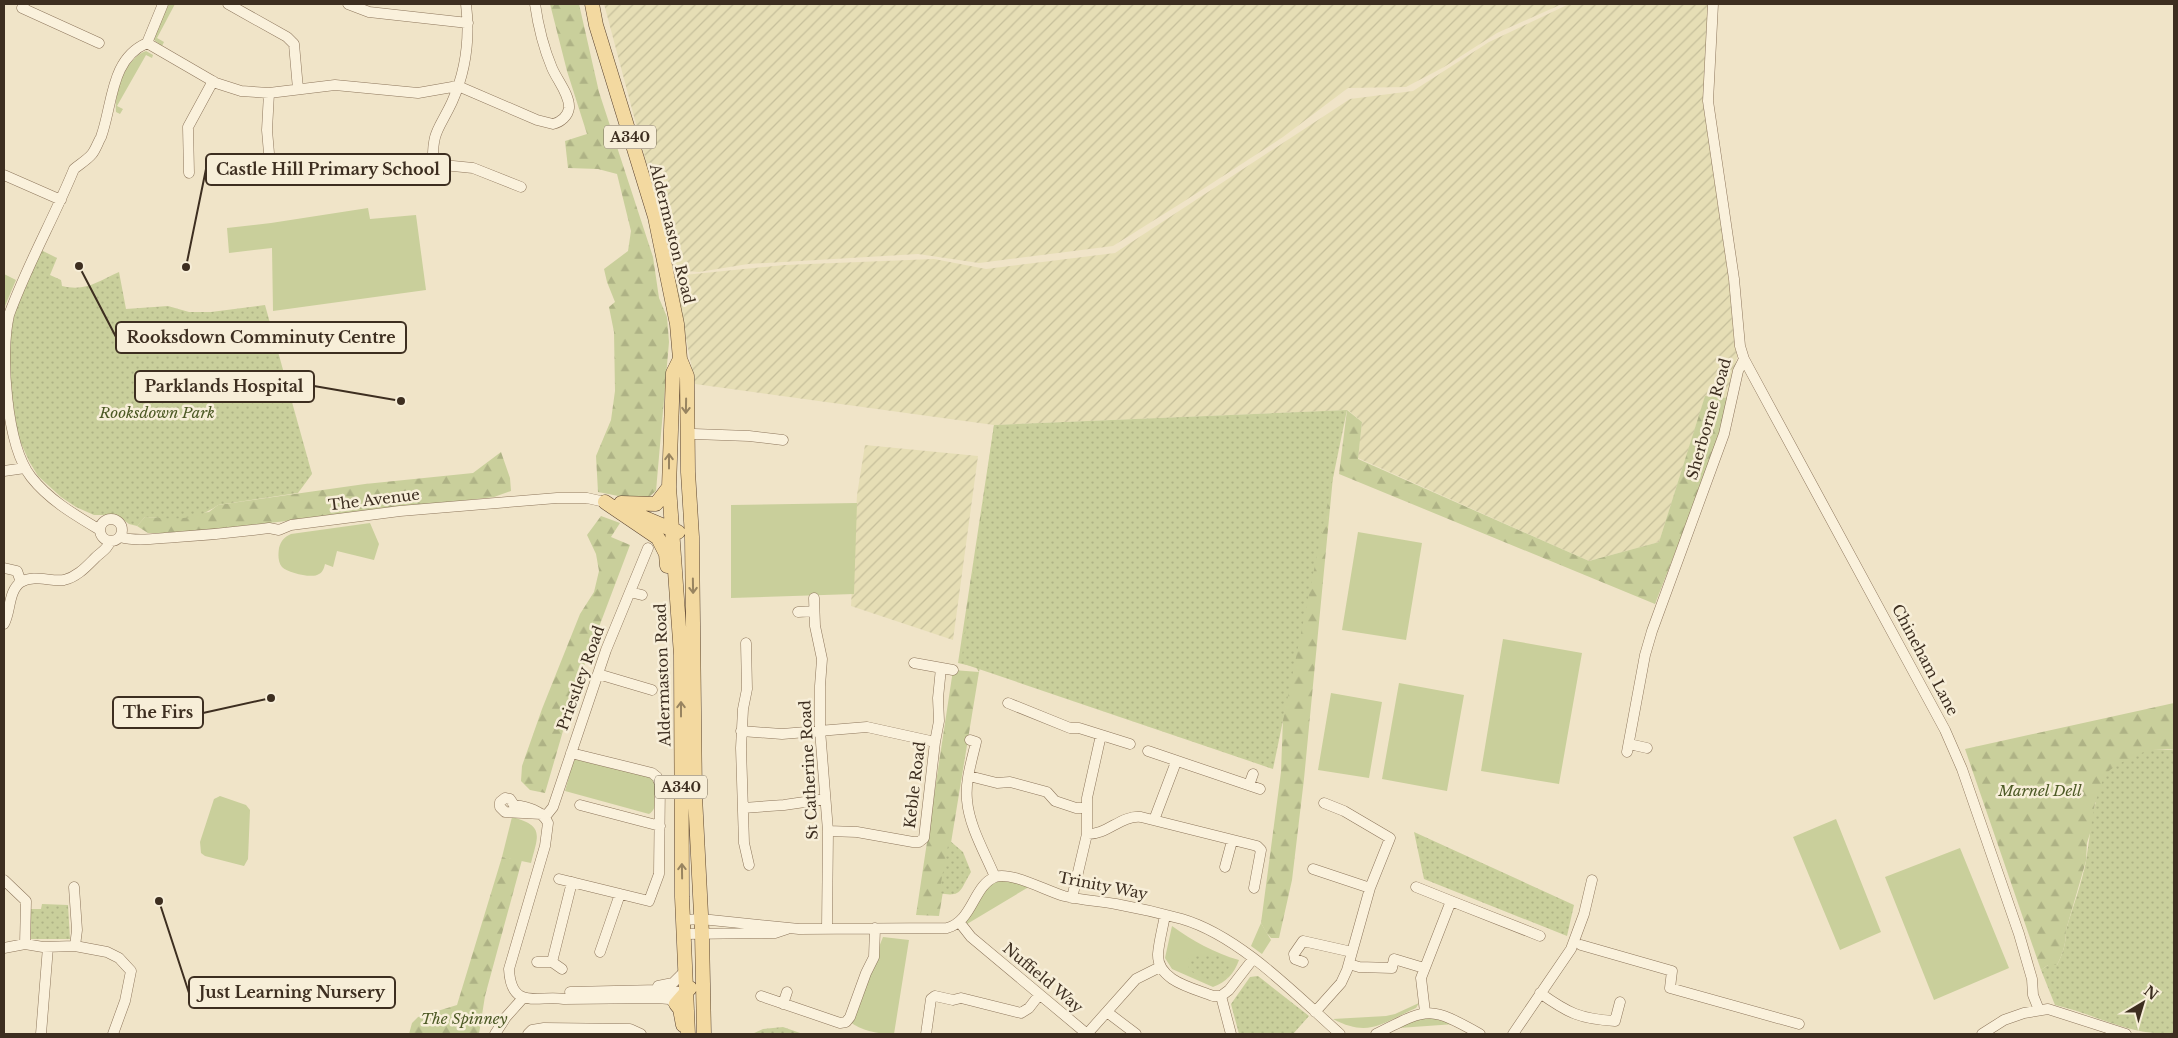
<svg xmlns="http://www.w3.org/2000/svg" width="2178" height="1038" viewBox="0 0 2178 1038" font-family="'Libre Baskerville',serif">
	<defs>
		<pattern id="farmland-furrows" width="10" height="10" patternUnits="userSpaceOnUse" patternTransform="scale(1.25)"><rect width="10" height="10" fill="#e6deb5"/><path d="M-1 1l2-2M0 10L10 0M9 11l2-2" fill="none" stroke="#c6bf9b"/></pattern>
		<pattern id="forest-firs" width="22" height="20" patternUnits="userSpaceOnUse" patternTransform="scale(1.25)"><rect width="22" height="20" fill="#c9cf9b"/><path d="M5 1l3.5 6h-7zM16 11l3.5 6h-7z" fill="#aeb285"/></pattern>
		<pattern id="park-dots" width="8" height="8" patternUnits="userSpaceOnUse" patternTransform="scale(1.25)"><rect width="8" height="8" fill="#c9cf9b"/><path d="M2 2h.1M6 6h.1" fill="none" stroke="#aeb285" stroke-width="1.8" stroke-linecap="round"/></pattern>
	</defs>
	<rect width="100%" height="100%" fill="#f0e4c8"/>
	<path fill="url(#farmland-furrows)" d="M 604,4 L 1562,4 L 1497,33 L 1444,67 L 1406,87 L 1348,88 L 1283,137 L 1183,202 L 1113,246 L 979,263 L 918,254 L 748,264 L 699,272 L 675,270 Z
		M 1569,4 L 1713,4 L 1708,101 L 1740,346 L 1727,398 L 1705,397 L 1659,542 L 1589,561 L 1358,458 L 1362,422 L 1348,410 L 994,425 L 695,384 L 674,276 L 785,265 L 934,259 L 986,269 L 1115,253 L 1350,99 L 1413,91 L 1489,42 Z
		M 865,445 L 978,456 L 953,640 L 851,606 L 857,495 Z"/>
	<path fill="#c9cf9b" d="M 169,4 L 175,4 L 157,38 L 164,42 L 162,46 L 154,40 L 154,35 Z
		M 146,51 L 153,55 L 152,58 L 146,55 L 117,106 L 123,109 L 120,114 L 116,112 C 114,93 125,58 146,51 Z
		M 368,208 L 370,219 L 416,215 L 426,290 L 273,311 L 272,248 L 229,253 L 227,228 L 271,223 Z
		M 4,274 L 16,280 L 5,306 L 4,305 Z
		M 857,503 L 854,594 L 731,598 L 731,505 Z
		M 370,523 L 379,544 L 374,560 L 337,551 L 333,567 L 325,564 C 324,568 323,572 319,574 C 313,579 288,573 282,567 C 278,562 278,555 279,548 C 281,541 284,537 291,534 Z
		M 1358,532 L 1422,543 L 1406,640 L 1342,630 Z
		M 1503,639 L 1582,653 L 1559,784 L 1481,771 Z
		M 1399,683 L 1464,695 L 1447,791 L 1382,779 Z
		M 1331,693 L 1382,702 L 1369,778 L 1318,770 Z
		M 577,758 L 651,777 L 655,782 C 655,793 659,808 649,814 L 565,791 L 573,762 Z
		M 220,796 L 246,805 L 250,810 L 248,859 L 244,866 L 205,856 L 201,853 L 200,842 L 214,799 Z
		M 512,817 C 545,826 538,835 531,863 L 502,857 Z
		M 1836,819 L 1881,932 L 1840,950 L 1793,837 Z
		M 1960,848 L 2009,968 L 1934,1000 L 1885,877 Z
		M 1004,879 L 1027,886 L 1027,888 L 967,924 L 966,919 L 992,882 Z
		M 1261,923 L 1271,940 L 1262,954 L 1251,946 Z
		M 1172,926 C 1193,941 1214,953 1239,960 C 1234,974 1226,982 1213,987 L 1172,969 L 1165,958 Z
		M 883,937 L 909,940 L 894,1034 C 878,1034 861,1031 849,1021 Z
		M 1419,1003 L 1416,1008 C 1382,1023 1369,1038 1333,1019 L 1386,1016 L 1395,1014 Z
		M 1434,1015 L 1455,1024 L 1399,1028 L 1411,1021 Z"/>
	<path fill="url(#forest-firs)" d="M 550,4 L 579,4 L 599,92 L 653,257 L 659,298 L 667,317 L 669,342 L 656,491 L 644,501 L 598,492 L 596,456 L 611,420 L 615,391 L 614,332 L 609,307 L 615,302 L 607,282 L 604,269 L 628,251 L 631,231 L 617,174 L 598,169 L 568,168 L 565,141 L 587,134 L 567,71 Z
		M 1705,396 L 1727,398 L 1719,440 L 1655,604 L 1339,474 L 1347,410 L 1362,422 L 1358,459 L 1589,561 L 1659,542 Z
		M 1341,417 L 1333,477 L 1304,779 L 1292,880 L 1279,938 L 1271,938 L 1266,932 L 1261,923 L 1281,772 L 1283,718 Z
		M 994,425 L 1015,430 L 979,672 L 939,916 L 916,915 L 953,670 L 979,672 L 976,667 L 958,663 Z
		M 501,452 L 510,478 L 511,491 L 494,497 L 182,533 L 148,533 L 137,526 L 145,517 L 160,518 L 209,512 L 218,505 L 365,484 L 473,473 Z
		M 601,516 L 620,523 L 611,537 L 630,545 L 574,693 L 545,793 L 530,790 L 521,781 L 522,766 L 542,709 L 580,614 L 594,592 L 599,571 L 596,554 L 587,535 Z
		M 2174,703 L 2174,749 L 2153,750 L 2136,757 L 2095,803 L 2093,824 L 2087,843 L 2086,861 L 2066,930 C 2066,944 2063,953 2057,965 L 2048,965 L 2041,970 L 1965,749 Z
		M 502,857 L 522,860 L 485,996 L 479,1034 L 409,1034 L 412,1023 L 418,1017 L 457,1005 Z"/>
	<path fill="url(#park-dots)" d="M 41,250 L 57,258 L 50,275 L 61,280 L 62,286 C 86,292 98,281 119,272 L 126,309 L 168,306 L 189,312 L 211,312 L 265,305 L 312,474 L 298,493 L 218,505 C 195,522 172,519 145,517 L 137,526 L 129,524 L 117,515 L 94,515 L 76,507 L 61,497 L 38,476 L 29,461 L 20,441 L 9,402 L 10,317 Z
		M 1347,410 L 1273,769 L 961,663 L 994,425 Z
		M 2174,749 L 2174,1033 C 2132,1037 2095,1014 2055,1005 L 2041,970 L 2048,965 L 2057,965 C 2063,953 2066,944 2066,930 C 2072,909 2082,883 2086,861 C 2090,839 2094,784 2110,770 C 2119,763 2140,752 2151,750 C 2159,749 2167,751 2174,749 Z
		M 1414,832 L 1574,905 L 1567,936 L 1424,879 Z
		M 949,840 L 963,852 L 971,872 C 960,890 962,898 939,893 Z
		M 42,904 L 68,905 L 70,939 L 31,939 L 31,909 L 41,909 Z
		M 1197,954 L 1224,956 L 1229,967 L 1227,974 L 1217,981 C 1204,978 1191,977 1187,963 L 1189,958 Z
		M 1258,976 L 1309,1016 L 1293,1034 L 1239,1034 L 1231,1004 L 1250,977 Z
		M 783,1027 L 803,1034 L 752,1034 L 763,1029 Z"/>
	<g fill="none" stroke-linecap="round" stroke-linejoin="round">
		<g stroke="#8d765c" stroke-width="11">
			<path id="minor" d="M 24,4 L 22,8 L 99,43
				M 228,4 L 287,37 L 294,44 L 298,89
				M 348,4 L 369,12 L 468,23
				M 466,4 C 470,37 466,71 452,102 C 439,130 432,130 433,164 L 473,168 L 521,187
				M 1713,4 L 1708,101 L 1734,279 L 1740,346 L 1744,359 L 1945,730 L 1962,769 L 2019,934 L 2032,979 L 2033,995 L 2039,1010
				M 147,43 L 216,83 L 241,91 L 269,93 L 335,85 L 418,93 L 458,86
				M 458,86 L 537,120 L 553,124 C 561,122 568,116 569,108 C 570,95 557,80 552,68 C 544,49 538,25 535,4
				M 269,93 L 267,130 L 270,165
				M 189,173 L 188,127 L 213,81
				M 4,175 L 61,200
				M 694,434 L 749,436 L 783,440
				M 4,471 L 25,468
				M100 530a11 11 0 1 1 22 0a11 11 0 1 1-22 0Z
				M 100,530 C 75,515 49,500 31,477 C 6,445 0,353 9,315 C 27,265 54,218 74,169 C 80,164 87,160 92,154 C 96,149 98,142 101,137 C 113,104 110,59 147,43 L 163,4
				M 120,537 C 138,542 158,538 177,537 C 208,535 238,532 269,528 L 279,530 L 291,525 L 400,511 L 557,498 L 587,498 L 605,502
				M 4,568 L 17,571 L 21,582
				M 630,592 L 642,595
				M 814,598 L 815,626 L 822,659 L 820,686 L 820,730 L 828,831 L 827,928
				M 798,612 L 814,611
				M 4,624 C 11,611 8,591 21,582 C 34,574 50,582 64,580 C 77,577 86,567 95,558 C 101,552 108,549 110,541
				M 746,643 L 747,689 L 743,709 L 741,748 L 744,843 L 749,865
				M 914,663 L 953,670
				M 598,674 L 652,690
				M 1008,703 L 1070,728 L 1079,728 L 1130,744
				M 741,731 L 782,734 L 867,727 L 935,742
				M 970,740 L 976,742 C 972,760 965,781 967,800 C 969,826 985,853 995,877
				M 1629,744 L 1647,748
				M 1148,751 L 1260,789
				M 1627,752 L 1645,655 L 1652,631 L 1724,434 L 1738,371 L 1744,359
				M 969,776 L 997,783 L 1010,782 L 1047,792 L 1055,801 L 1076,808 L 1086,808
				M 1249,785 L 1253,774
				M 580,805 L 660,826
				M 743,808 L 784,805 L 825,799
				M 542,814 L 505,812 L 500,807 L 500,802 L 505,798 L 510,799 L 514,805 C 527,807 542,810 548,823 L 545,846 L 509,969 C 511,1011 538,995 564,999 L 657,998 L 669,999 L 676,1004
				M 545,817 L 553,807 L 606,650 L 648,548
				M 1154,820 L 1176,762
				M 828,831 L 857,832 L 913,842 L 919,842 L 924,838 L 935,742 L 939,721 L 938,698 L 941,668
				M 1087,834 C 1107,835 1121,815 1141,817 L 1257,846 L 1261,850 L 1254,888
				M 1225,867 L 1232,841
				M 1313,869 L 1370,888
				M 559,879 L 649,901 L 659,874 L 660,784 L 657,777 L 652,773 L 571,753
				M 4,880 L 26,901 L 25,944
				M 74,887 L 77,930 L 75,946
				M 1416,887 L 1451,901
				M 1072,898 L 1087,834 L 1087,798 L 1101,735
				M 1165,915 C 1163,927 1159,941 1158,954 C 1157,981 1193,988 1213,996 L 1221,996 L 1229,990 L 1253,959
				M 684,920 L 701,919 L 799,929 L 947,928 C 973,921 973,886 995,877 C 1011,871 1046,891 1064,896 C 1081,900 1098,901 1116,904 C 1138,908 1160,913 1182,919 C 1240,936 1296,995 1340,1034
				M 960,923 L 971,937 L 1087,1034
				M 684,934 L 775,933 L 787,929
				M 1581,945 L 1672,971 L 1670,988 L 1799,1024
				M 4,948 L 25,944 L 43,947 L 75,946 L 107,952 L 119,958 L 131,971 L 125,1001 L 113,1034
				M 600,952 L 620,894
				M 537,962 L 552,962 L 572,882
				M 552,962 L 562,969
				M 1303,962 L 1295,959 L 1294,954 L 1303,941 L 1352,952
				M 1349,964 L 1359,967 L 1392,968 L 1394,959 L 1424,968
				M 658,986 L 673,983 L 686,970
				M 570,992 L 659,990 L 687,993
				M 1540,993 C 1568,1013 1580,1019 1615,1021 L 1620,1002
				M 761,996 L 840,1023 L 846,1022 L 850,1017 L 866,973 L 874,957 L 875,928
				M 1221,996 L 1231,1034
				M 783,1004 L 787,992
				M 1107,1012 L 1136,1034
				M 1315,1012 L 1341,983 L 1347,970 L 1370,888 L 1390,838 L 1344,811 L 1324,803
				M 1425,1012 L 1421,978 L 1451,901 L 1540,936
				M 41,1034 L 48,947
				M 495,1034 L 506,1017 L 523,998
				M 528,1034 L 532,1030 L 544,1028 L 630,1029 L 641,1034
				M 926,1034 L 931,999 L 935,996 L 953,1000 L 961,998 L 1021,1013 L 1029,1008 L 1039,995
				M 1087,1034 L 1136,979 L 1160,967
				M 1376,1034 C 1428,1008 1428,1005 1480,1034
				M 1513,1034 L 1571,949 L 1584,914 L 1592,880
				M 1982,1034 L 2004,1020 L 2024,1013 L 2048,1009 L 2126,1034"/>
		</g>
		<g stroke="#5b4430" stroke-width="15">
			<path id="major" d="M 592,4 L 596,25 L 655,217 L 677,324 L 680,359 L 687,376 L 688,472 L 692,537 L 695,796 L 702,934 L 704,1034
				M 680,359 L 673,373 L 669,487 L 681,655 L 682,897 L 688,1034
				M 605,502 L 658,538 L 666,554 L 667,566
				M 621,503 L 656,504 L 669,487
				M 626,510 L 678,532
				M 683,1025 L 680,1009 L 676,1004 L 690,988"/>
		</g>
		<use href="#minor" stroke="#faf1dc" stroke-width="10"/>
		<use href="#major" stroke="#f3d9a0" stroke-width="14"/>
	</g>
	<defs><path id="oneway-shaft" d="M-6 0H5M1.5-3L5.5 0L1.5 3" fill="none" stroke-width="1.6" stroke-linecap="round" stroke-linejoin="round" transform="scale(1.25)"/></defs>
	<g stroke="#988460">
		<use href="#oneway-shaft" transform="translate(686 406) rotate(91)"/>
		<use href="#oneway-shaft" transform="translate(669 461) rotate(-90)"/>
		<use href="#oneway-shaft" transform="translate(693 586) rotate(89)"/>
		<use href="#oneway-shaft" transform="translate(681 709) rotate(-90)"/>
		<use href="#oneway-shaft" transform="translate(682 871) rotate(-91)"/>
	</g>
	<g text-anchor="middle" stroke-width="5" stroke-linejoin="round" paint-order="stroke">
		<g fill="#f7eed8" stroke="#756857" stroke-width="1">
			<rect x="604" y="125.5" width="52" height="23" rx="4"/>
			<rect x="655" y="775.5" width="52" height="23" rx="4"/>
		</g>
		<g font-size="14" font-weight="bold" fill="#3d2e20">
			<text x="630" y="142">A340</text>
			<text x="681" y="792">A340</text>
		</g>
		<g font-size="15" fill="#3d2e20" stroke="#f7eed8">
			<text transform="translate(672 234) rotate(76)" y="5">Aldermaston Road</text>
			<text transform="translate(1709 419) rotate(-74)" y="5">Sherborne Road</text>
			<text transform="translate(374 500) rotate(-7)" y="5">The Avenue</text>
			<text transform="translate(1925 660) rotate(62)" y="5">Chineham Lane</text>
			<text transform="translate(663 675) rotate(-92)" y="5">Aldermaston Road</text>
			<text transform="translate(581 678) rotate(-70)" y="5">Priestley Road</text>
			<text transform="translate(809 770) rotate(-93)" y="5">St Catherine Road</text>
			<text transform="translate(915 785) rotate(-83)" y="5">Keble Road</text>
			<text transform="translate(1103 886) rotate(11)" y="5">Trinity Way</text>
			<text transform="translate(1043 978) rotate(40)" y="5">Nuffield Way</text>
		</g>
		<g font-size="15" font-style="italic" fill="#4d5a26" stroke="#f7eed8">
			<text x="157" y="418">Rooksdown Park</text>
			<text x="2040" y="796">Marnel Dell</text>
			<text x="464" y="1024">The Spinney</text>
		</g>
	</g>
	<path fill="none" stroke="#3d2e20" stroke-width="2" d="M186 267L206 169M79 266L116 337M401 401L314 386M271 698L203 713M159 901L189 993"/>
	<g fill="#3d2e20" stroke="#f7eed8" stroke-width="2">
		<circle cx="186" cy="267" r="5"/>
		<circle cx="79" cy="266" r="5"/>
		<circle cx="401" cy="401" r="5"/>
		<circle cx="271" cy="698" r="5"/>
		<circle cx="159" cy="901" r="5"/>
	</g>
	<g fill="#f7eed8" stroke="#3d2e20" stroke-width="2">
		<rect x="206" y="154" width="244" height="31" rx="5"/>
		<rect x="116" y="322" width="290" height="31" rx="5"/>
		<rect x="135" y="371" width="179" height="31" rx="5"/>
		<rect x="113" y="697" width="90" height="31" rx="5"/>
		<rect x="189" y="977" width="206" height="31" rx="5"/>
	</g>
	<g font-size="16" text-anchor="middle" font-weight="bold" fill="#3d2e20">
		<text x="328" y="175">Castle Hill Primary School</text>
		<text x="261" y="343">Rooksdown Comminuty Centre</text>
		<text x="224" y="392">Parklands Hospital</text>
		<text x="158" y="718">The Firs</text>
		<text x="292" y="998">Just Learning Nursery</text>
	</g>
	<rect width="2178" height="1038" fill="none" stroke="#3d2e20" stroke-width="10"/>
	<g transform="translate(2143 1003) rotate(38)" stroke="#f7eed8" stroke-width="4" paint-order="stroke">
	<path d="M0-4L9 19L0 12L-9 19Z" fill="#3d2e20"/>
	<text y="-8" font-size="14" font-weight="bold" text-anchor="middle" fill="#3d2e20">N</text>
	</g>
</svg>
